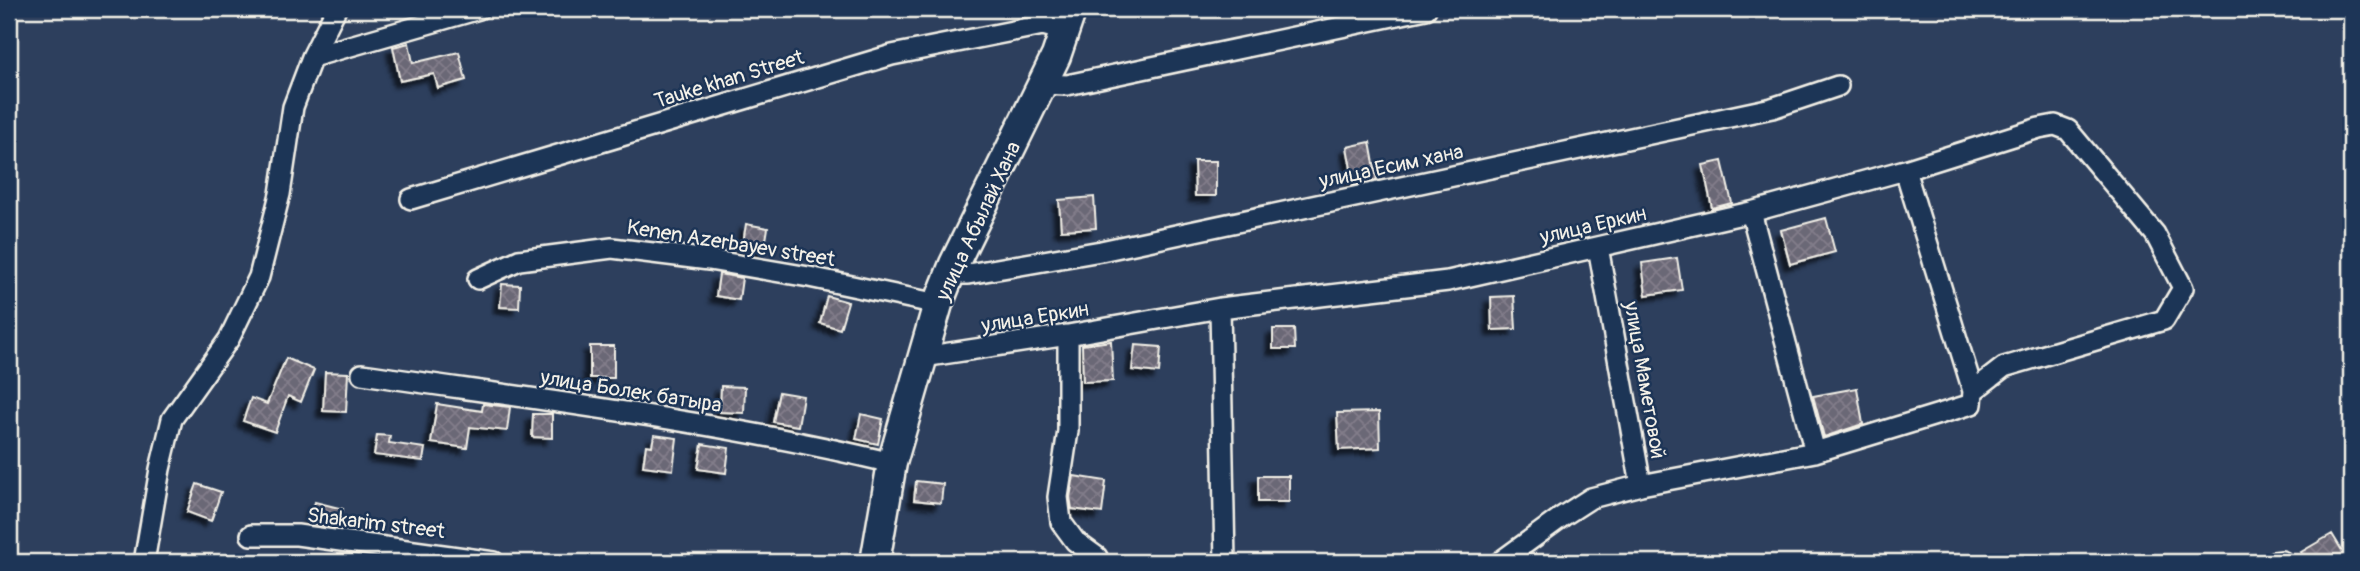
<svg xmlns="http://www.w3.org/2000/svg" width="2360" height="571" viewBox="0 0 2360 571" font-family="Pangolin,sans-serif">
	<defs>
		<pattern id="building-cross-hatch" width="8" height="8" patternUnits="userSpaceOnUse" patternTransform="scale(1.75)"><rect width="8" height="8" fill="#6b6776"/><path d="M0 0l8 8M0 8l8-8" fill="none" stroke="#817d8a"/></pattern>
		<filter id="shadow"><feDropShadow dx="-6" dy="6" stdDeviation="2" flood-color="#0009"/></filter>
	</defs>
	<rect width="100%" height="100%" fill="#2d3f5d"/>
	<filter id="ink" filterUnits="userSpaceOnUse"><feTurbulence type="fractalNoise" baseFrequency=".0143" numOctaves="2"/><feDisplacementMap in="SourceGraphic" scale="14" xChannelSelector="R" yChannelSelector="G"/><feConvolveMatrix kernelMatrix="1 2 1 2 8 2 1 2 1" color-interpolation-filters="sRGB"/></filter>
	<g filter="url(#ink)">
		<path fill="url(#building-cross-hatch)" stroke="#f4f1e8" stroke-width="2" filter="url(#shadow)" d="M 409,43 L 413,63 L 459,52 L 466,80 L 438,88 L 434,74 L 400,81 L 393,47 Z
			M 1370,142 L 1377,180 L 1354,185 L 1347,147 Z
			M 1194,161 L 1216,161 L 1216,196 L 1195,196 Z
			M 1722,161 L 1732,203 L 1712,208 L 1703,165 Z
			M 1094,197 L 1096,228 L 1061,230 L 1059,200 Z
			M 1826,218 L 1835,252 L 1790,264 L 1781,230 Z
			M 746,224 L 768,228 L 764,252 L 742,249 Z
			M 1677,258 L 1682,290 L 1646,295 L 1642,263 Z
			M 719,274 L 742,278 L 739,300 L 716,296 Z
			M 502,284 L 520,285 L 519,308 L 500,307 Z
			M 827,296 L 848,302 L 840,329 L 820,323 Z
			M 1514,296 L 1516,329 L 1492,330 L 1491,297 Z
			M 1273,329 L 1294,329 L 1295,349 L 1273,349 Z
			M 1111,341 L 1113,381 L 1083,382 L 1082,345 Z
			M 1135,345 L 1161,347 L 1159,373 L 1132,370 Z
			M 590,346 L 614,346 L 614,378 L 590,378 Z
			M 286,358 L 314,370 L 301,402 L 288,396 L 275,432 L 243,421 L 251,398 L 267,404 Z
			M 325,372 L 348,373 L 346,412 L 323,411 Z
			M 721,386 L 745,387 L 744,413 L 720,412 Z
			M 1857,388 L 1863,424 L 1824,437 L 1813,396 Z
			M 779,392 L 803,396 L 798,426 L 773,422 Z
			M 437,404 L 482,411 L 483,404 L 510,407 L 507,431 L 470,427 L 467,448 L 431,443 Z
			M 1379,412 L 1380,448 L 1339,450 L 1337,413 Z
			M 533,414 L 552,414 L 552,438 L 532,437 Z
			M 861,414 L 883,419 L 878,444 L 856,439 Z
			M 377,435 L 390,436 L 389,443 L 425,448 L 423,461 L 374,455 Z
			M 654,435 L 677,438 L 673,470 L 643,466 L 646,445 L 652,446 Z
			M 702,444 L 729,448 L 726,473 L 698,469 Z
			M 1074,476 L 1106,481 L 1102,513 L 1072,509 L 1070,497 Z
			M 1258,476 L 1289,476 L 1289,502 L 1258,502 Z
			M 916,481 L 943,484 L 941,503 L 914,500 Z
			M 197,484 L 221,492 L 211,521 L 187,512 Z
			M 315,502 L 343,509 L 338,528 L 309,523 Z
			M 2332,534 L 2349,562 L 2307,562 L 2301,552 Z"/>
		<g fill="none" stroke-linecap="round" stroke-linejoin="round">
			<g stroke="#f4f1e8" stroke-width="24">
				<path id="street" d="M 312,57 L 479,9
					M 1042,84 L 1067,85 L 1426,9
					M 411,199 L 892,55 L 1043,25 L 1065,31
					M 1751,212 L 1815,452
					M 950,274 L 968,274 L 1101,251 L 1772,108 L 1838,86
					M 478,279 L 519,260 L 612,248 L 709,260 L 809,277 L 938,304
					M 1220,308 L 1225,562
					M 1068,335 L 1068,431 L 1058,497 L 1061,522 L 1075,541 L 1097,557
					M 923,357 L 1068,335 L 1220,308 L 1448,281 L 1751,212 L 1905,170 L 2039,128 L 2055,125 L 2068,130 L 2155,234 L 2183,288 L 2164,320 L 2004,367 L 1973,391 L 1905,170
					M 362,374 C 539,400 718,421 892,463
					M 1641,485 L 1815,452 L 1972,404 L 1973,391
					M 251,535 L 297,535 L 494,562
					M 144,562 L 160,469 L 172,419 L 229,339 L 259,277 L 280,194 L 293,107 L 312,57 L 336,9
					M 1500,562 L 1563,516 L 1591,498 L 1641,485 L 1598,247
					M 2274,562 L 2282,561"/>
			</g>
			<g stroke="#f4f1e8" stroke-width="33">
				<path id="secondary" d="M 875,562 L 892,463 L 938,304 L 954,264 L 1056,56 L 1072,9"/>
			</g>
			<use href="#street" stroke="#1d3557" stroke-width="19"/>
			<use href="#secondary" stroke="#1d3557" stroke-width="28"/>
		</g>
	</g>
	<g text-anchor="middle" stroke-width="5" stroke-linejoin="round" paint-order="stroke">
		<g font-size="21" fill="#f4f1e8" stroke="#1d3557">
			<text transform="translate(729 79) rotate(-17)" y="7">Tauke khan Street</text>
			<text transform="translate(1391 166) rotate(-12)" y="7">улица Есим хана</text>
			<text transform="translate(978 221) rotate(-65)" y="7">улица Абылай Хана</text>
			<text transform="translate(1593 225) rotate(-13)" y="7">улица Еркин</text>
			<text transform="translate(731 243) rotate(9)" y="7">Kenen Azerbayev street</text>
			<text transform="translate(1035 317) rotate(-9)" y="7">улица Еркин</text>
			<text transform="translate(1645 380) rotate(80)" y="7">улица Маметовой</text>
			<text transform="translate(631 391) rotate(9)" y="7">улица Болек батыра</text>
			<text transform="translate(376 523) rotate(7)" y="7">Shakarim street</text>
		</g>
	</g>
	<rect width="2360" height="571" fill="none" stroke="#1d3557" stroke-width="35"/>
	<rect x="18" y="18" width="2325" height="536" fill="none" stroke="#f4f1e8" stroke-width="2.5" filter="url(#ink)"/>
</svg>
